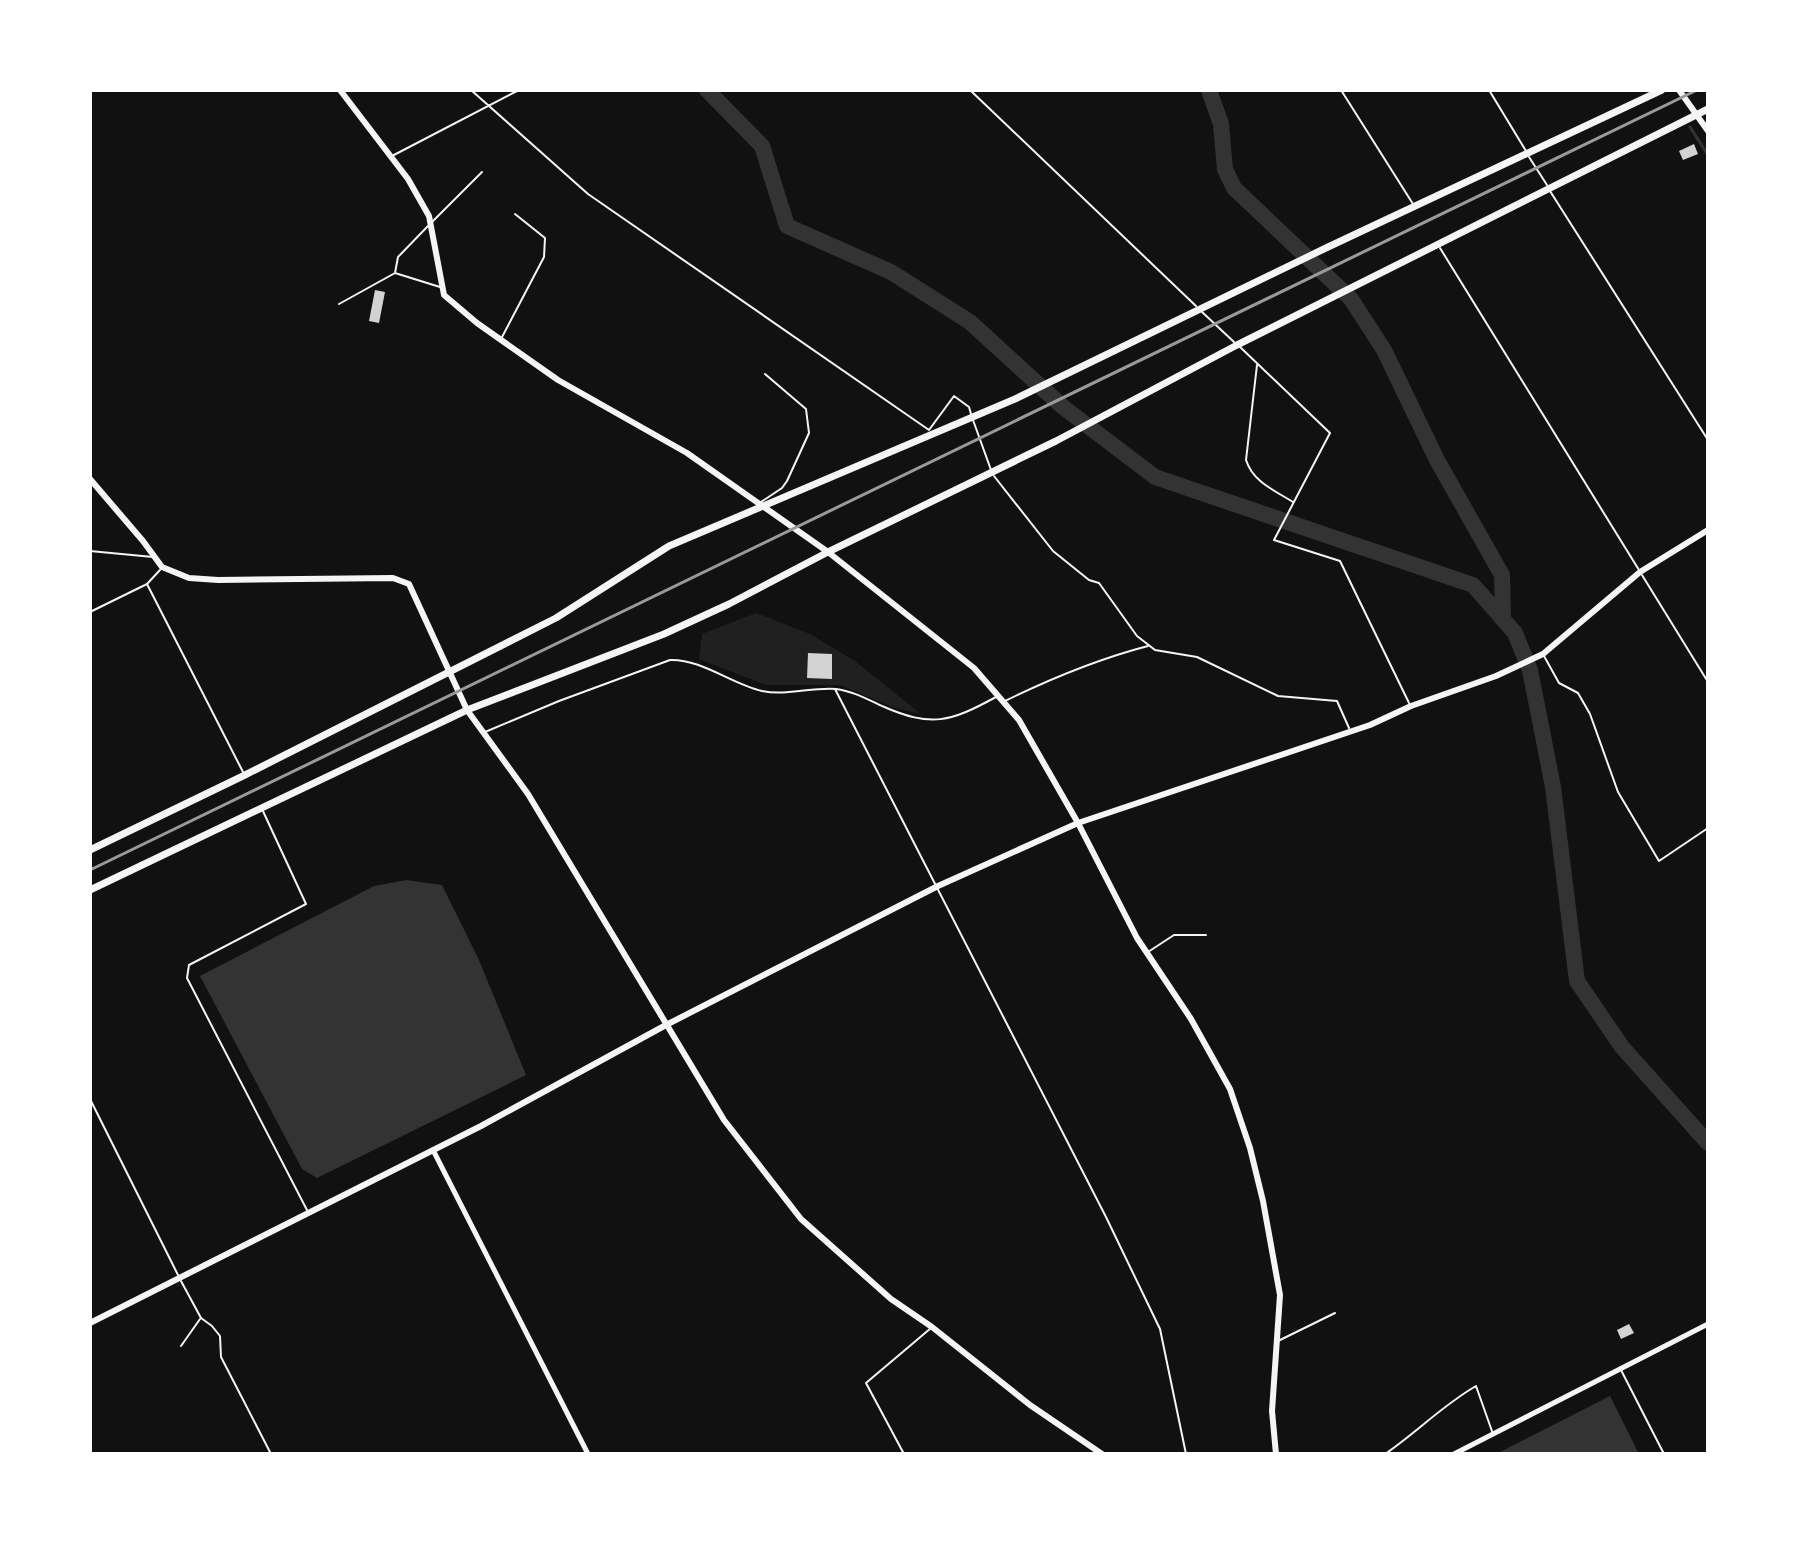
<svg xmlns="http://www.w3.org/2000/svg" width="1798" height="1544" viewBox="0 0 1798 1544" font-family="Helvetica,sans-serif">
	<rect width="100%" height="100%" fill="#111"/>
	<path fill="#202020" d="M 756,613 L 810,634 L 855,661 L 921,714 L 895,708 L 840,685 L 766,685 L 699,659 L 702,634 Z"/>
	<path fill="#333" d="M 406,880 L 442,885 L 479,960 L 526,1075 L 317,1178 L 302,1169 L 200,976 L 374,886 Z
		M 1610,1396 L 1639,1454 L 1496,1454 Z"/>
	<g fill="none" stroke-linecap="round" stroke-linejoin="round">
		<path stroke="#333" stroke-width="3" d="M 1690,127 L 1708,155"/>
		<path stroke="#333" stroke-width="16" d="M 707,90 L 762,146 L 787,226 L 891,272 L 970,322 L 1063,407 L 1155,477 L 1473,585 L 1515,633 L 1530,670 L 1553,787 L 1577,981 L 1622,1047 L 1708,1143
			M 1209,90 L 1221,124 L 1225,169 L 1234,188 L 1351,299 L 1384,350 L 1437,460 L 1502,575 L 1503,617"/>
	</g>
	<path fill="#d3d3d3" d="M 1694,144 L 1698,154 L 1683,160 L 1679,151 Z
		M 375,290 L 385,292 L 379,323 L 369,321 Z
		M 808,653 L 832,654 L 832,679 L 807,678 Z
		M 1629,1324 L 1634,1333 L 1621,1339 L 1617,1330 Z"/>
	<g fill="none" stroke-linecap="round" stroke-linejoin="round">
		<path stroke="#f5f5f5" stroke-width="2" d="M 471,90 L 588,194 L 929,430 L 954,396 L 969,407 L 971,414
			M 970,90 L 1196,306
			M 1341,90 L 1413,204
			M 1489,90 L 1526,151
			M 392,156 L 519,90
			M 1529,157 L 1547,185
			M 1550,191 L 1708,440
			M 432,222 L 482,172
			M 1440,248 L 1639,570
			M 395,273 L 398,257 L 428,226
			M 339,304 L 395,273 L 440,287
			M 1201,311 L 1234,342
			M 501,339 L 544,257 L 545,238 L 515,214
			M 1239,346 L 1330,433 L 1274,540 L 1340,561 L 1410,705
			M 1257,365 L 1246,460 C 1253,482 1274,490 1293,502
			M 973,420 L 991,470
			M 994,476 L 1053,551 L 1089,580 L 1099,583 L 1137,636 L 1155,650 L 1197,657 L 1278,696 L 1337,701 L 1349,728
			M 761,502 L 782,488 L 787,481 L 809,433 L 806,409 L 765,374
			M 90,551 L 153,557
			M 1642,575 L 1708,682
			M 147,584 L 243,772
			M 90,612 L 147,584 L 160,570
			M 1544,656 L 1559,683 L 1578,693 L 1590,714 L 1618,792 L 1659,861 L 1708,828
			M 835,689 L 1106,1217 L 1160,1329 L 1186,1454
			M 1005,701 C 1052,678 1098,659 1148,646
			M 485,732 L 559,701 L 670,660 C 702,659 731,684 762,691 C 786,696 812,687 836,689 C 852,691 867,699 882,706 C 932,728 950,722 996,697
			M 262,809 L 306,904 L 189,965 L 187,978 L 308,1212
			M 1148,952 L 1174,935 L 1206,935
			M 90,1099 L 178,1275
			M 181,1281 L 201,1318 L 212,1326 L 220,1336 L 221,1357 L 271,1454
			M 1278,1341 L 1335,1313
			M 181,1346 L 200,1319
			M 1621,1370 L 1664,1454
			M 904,1454 L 866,1383 L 931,1328
			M 1385,1454 C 1417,1432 1443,1405 1476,1386 L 1493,1434"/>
		<path stroke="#f5f5f5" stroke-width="5" d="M 433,1150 L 588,1454
			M 1454,1454 L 1708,1324"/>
		<path stroke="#f5f5f5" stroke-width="6" d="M 340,90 L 408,179 L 429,216 L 444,295 L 477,323 L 558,380 L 687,453 L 828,552 L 974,668 L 1019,720 L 1078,823 L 1137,938 L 1191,1019 L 1230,1089 L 1250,1148 L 1263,1201 L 1280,1295 L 1272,1411 L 1276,1454
			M 1679,90 L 1708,131
			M 90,479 L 143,541 L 162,567 L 189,578 L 218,580 L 393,578 L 409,584 L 467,710 L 528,794 L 724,1120 L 801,1219 L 891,1299 L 932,1327 L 1030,1405 L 1102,1454
			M 90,1323 L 481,1126 L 666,1025 L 938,886 L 1078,823 L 1370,725 L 1411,706 L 1496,676 L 1543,654 L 1640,572 L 1708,530"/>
		<path stroke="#f5f5f5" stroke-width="7" d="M 90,850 L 245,775 L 556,618 L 669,546 L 1015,399 L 1328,247 L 1662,90
			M 90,890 L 467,710 L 664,634 L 729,604 L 828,552 L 1056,441 L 1237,345 L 1708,109"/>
		<path stroke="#9a9a9a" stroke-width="3" d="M 90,870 L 1697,90"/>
	</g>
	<rect width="1798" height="1544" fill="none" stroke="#ffffff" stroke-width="184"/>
</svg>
